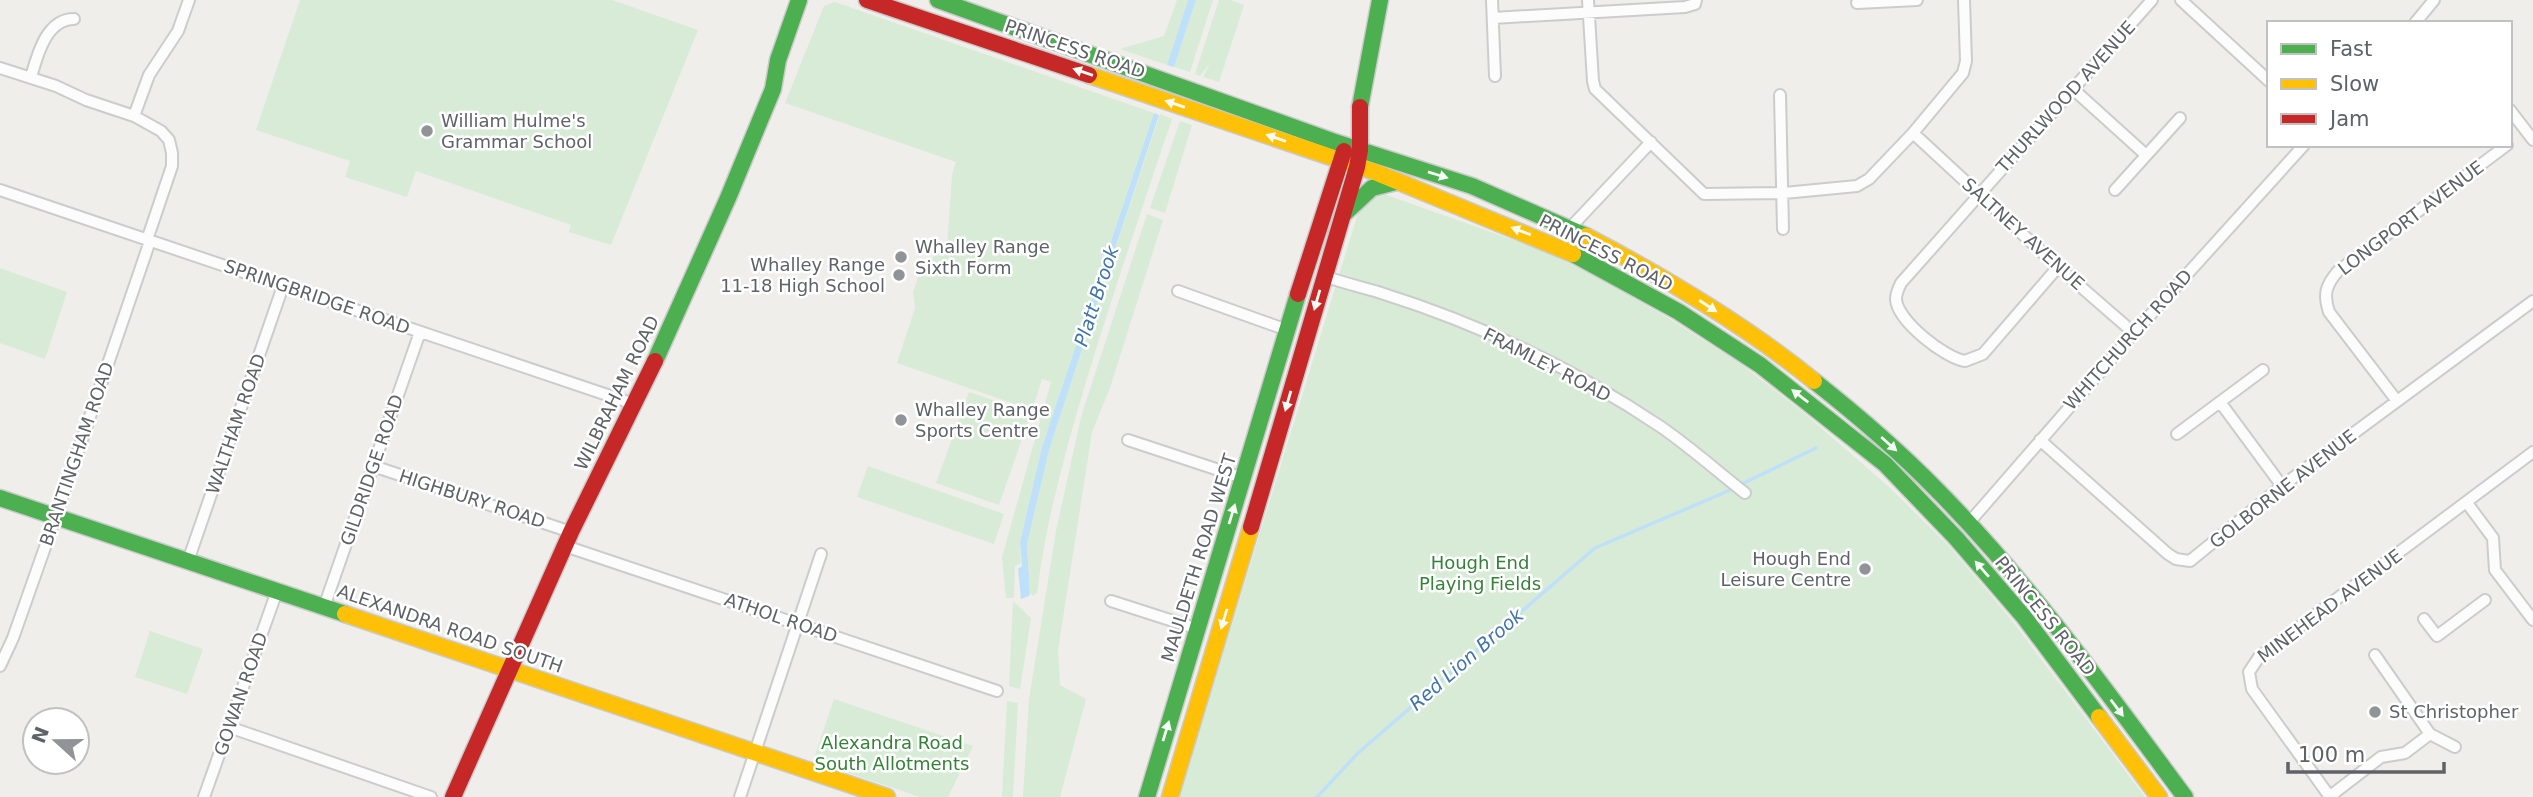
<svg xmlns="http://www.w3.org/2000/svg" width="2533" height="797" viewBox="0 0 2533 797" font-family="'DejaVu Sans',sans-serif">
	<rect width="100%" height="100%" fill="#efeeea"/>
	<path fill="#d8ebd6" d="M 300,0 L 612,0 L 698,30 L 611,245 L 569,232 L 571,225 L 416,171 L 407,197 L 345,177 L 350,161 L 256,130 Z
		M 1177,0 L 1188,0 L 1167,65 L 1120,49 L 1164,36 Z
		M 1196,0 L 1213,0 L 1190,72 L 1174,67 Z
		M 1219,0 L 1230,0 L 1244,5 L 1219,82 L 1203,77 L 1210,63 L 1200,76 L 1195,74 Z
		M 835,2 L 1154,113 L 1042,447 L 1020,542 L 1021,563 L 1015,566 L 1014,598 L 1006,598 L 1002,557 L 1051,382 L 1042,379 L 1032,410 L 897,363 L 915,308 L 913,292 L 922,266 L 947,246 L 952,175 L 956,162 L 785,103 L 824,6 Z
		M 1160,114 L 1172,119 C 1143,206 1113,293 1086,382 C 1065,452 1046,521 1037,593 L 1033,596 L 1030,593 L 1027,544 L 1049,450 Z
		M 1180,121 L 1192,125 L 1165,213 L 1150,208 Z
		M 1381,193 L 1539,249 L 1587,272 L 1670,319 L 1742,365 L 1804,413 L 1888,486 L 1949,546 L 2010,618 L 2145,797 L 1179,797 L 1359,210 L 1367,199 Z
		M 1147,214 L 1163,220 L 1110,388 L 1092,432 L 1058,650 L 1060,685 L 1086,699 L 1060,797 L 1023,797 L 1029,699 L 1056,531 L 1081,417 Z
		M 0,268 L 67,292 L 45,359 L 0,343 Z
		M 969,392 L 1031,413 L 999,505 L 936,483 Z
		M 868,466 L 1004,514 L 994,544 L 857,497 Z
		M 1013,601 L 1031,618 L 1020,689 L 1009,686 Z
		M 150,631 L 203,649 L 187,694 L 135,677 Z
		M 834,699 L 973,746 L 948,797 L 920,797 L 813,761 Z
		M 1007,701 L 1018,703 L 1013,797 L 1002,797 Z"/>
	<path fill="#bfe0f9" d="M 1188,0 L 1196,0 L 1174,67 L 1167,65 Z
		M 1154,113 L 1159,115 L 1049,450 L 1027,544 L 1030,594 L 1029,596 L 1021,599 L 1018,569 L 1022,566 L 1020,542 L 1042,447 Z"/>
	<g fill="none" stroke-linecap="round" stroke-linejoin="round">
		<path stroke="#bfe0f9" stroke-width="3.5" d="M 1317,797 L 1358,753 L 1595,548 L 1721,494 L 1816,448"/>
		<g stroke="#cbcccc" stroke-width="14">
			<path id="street" d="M 1492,0 L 1495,76
				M 1588,0 L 1593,81 L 1595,89 L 1704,194 L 1784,193 L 1857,186 L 1869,179 L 1913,133 L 1963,73 L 1966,61 L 1964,0
				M 2181,0 L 2269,81
				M 1857,3 L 1917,0
				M 1493,18 L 1685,7 L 1695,4 L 1696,0
				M 2415,23 L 2434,0
				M 0,68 L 56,86 L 86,100 L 134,116 L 161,131 L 169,140 L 172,153 L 172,166 L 147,240
				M 31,77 C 37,56 46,19 74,19
				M 2073,89 L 2146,155
				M 1780,95 L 1783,229
				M 2510,110 L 2533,140
				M 134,116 L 149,75 L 178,31 L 189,0
				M 1913,133 L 2058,267 L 2134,333
				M 0,190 L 634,404
				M 2115,190 L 2180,118
				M 1570,228 L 1651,142
				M 2058,267 L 1983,354 L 1965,361 C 1945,358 1897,321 1896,299 C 1896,295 1899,287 1901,283 L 2152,0
				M 1327,277 C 1344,283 1361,287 1378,292 C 1477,323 1575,369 1661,427 C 1690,447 1717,471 1745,493
				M 1178,291 L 1287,330
				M 2397,401 L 2329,312 C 2323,294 2326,285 2338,271 L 2507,145
				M 2220,402 L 2282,486
				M 2177,434 L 2263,370
				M 1128,440 L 1243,478
				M 2040,440 L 2168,554 L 2176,559 L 2190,561 L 2282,486 L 2533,301
				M 373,466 L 571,532
				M 2467,503 L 2493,538 L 2495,570 L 2533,620
				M 1967,525 L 2134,333 L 2304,145
				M 565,546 L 997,691
				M 188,561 L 283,286
				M 1111,601 L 1198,629
				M 324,607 L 420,332
				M 2424,619 L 2437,636 L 2485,600
				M 2375,655 L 2430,734 L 2455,747
				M 0,666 L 13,638 L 56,516 L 150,241
				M 229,727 L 431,797
				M 204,797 L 277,591
				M 740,797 L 821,554
				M 2329,797 L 2381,757 L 2405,753 L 2430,734
				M 2330,797 L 2252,689 L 2249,672 L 2259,657 L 2533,452"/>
		</g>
		<g stroke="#cacacb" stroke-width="19">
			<path id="fast" d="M 938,0 L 1332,141 L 1472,186 L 1586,236
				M 1360,107 L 1380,0
				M 1344,214 L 1372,188 L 1396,182
				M 1573,254 L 1679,312 L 1760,365 L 1885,464 L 1956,538 L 2024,617 L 2099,717
				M 655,361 L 728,198 L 773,89 L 778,60 L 799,0
				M 1814,381 C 1857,415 1899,451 1937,490 C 2030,584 2107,692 2185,797
				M 0,498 L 345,614
				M 1147,797 L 1298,294"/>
		</g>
		<g stroke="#cacacb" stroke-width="19">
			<path id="slow" d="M 1089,75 L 1375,172 L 1573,254
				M 1586,236 C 1666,278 1744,324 1814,381
				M 345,614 L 887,797
				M 2099,717 L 2159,797
				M 1170,797 L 1251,527"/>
		</g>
		<g stroke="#cacacb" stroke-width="19">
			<path id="jam" d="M 867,0 L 1089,75
				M 1298,294 L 1344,151
				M 1251,527 L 1357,167 L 1360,150 L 1360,107
				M 453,797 L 571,532 L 655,361"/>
		</g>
		<use href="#street" stroke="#fdfcfc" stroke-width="10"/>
		<use href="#fast" stroke="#4caf50" stroke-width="16"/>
		<use href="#slow" stroke="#ffc107" stroke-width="16"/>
		<use href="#jam" stroke="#c62828" stroke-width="16"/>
	</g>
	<defs><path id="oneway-solid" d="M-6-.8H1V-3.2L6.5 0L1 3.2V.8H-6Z" transform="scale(1.75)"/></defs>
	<g fill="#f6fbf6">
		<use href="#oneway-solid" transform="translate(1083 72) rotate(-161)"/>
		<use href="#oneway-solid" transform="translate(1175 104) rotate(-161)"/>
		<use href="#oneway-solid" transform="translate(1276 138) rotate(-161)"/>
		<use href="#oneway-solid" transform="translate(1438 175) rotate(17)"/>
		<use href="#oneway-solid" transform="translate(1521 231) rotate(-159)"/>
		<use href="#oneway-solid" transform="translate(1317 300) rotate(106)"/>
		<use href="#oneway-solid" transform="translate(1708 306) rotate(33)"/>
		<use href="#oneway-solid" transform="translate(1800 396) rotate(-142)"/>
		<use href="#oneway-solid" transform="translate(1288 401) rotate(106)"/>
		<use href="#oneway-solid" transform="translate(1889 444) rotate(42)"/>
		<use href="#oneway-solid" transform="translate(1232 514) rotate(-73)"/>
		<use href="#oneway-solid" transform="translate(1982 569) rotate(-131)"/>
		<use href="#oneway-solid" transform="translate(1224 619) rotate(107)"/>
		<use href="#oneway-solid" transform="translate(2117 708) rotate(53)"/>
		<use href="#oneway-solid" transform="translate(1166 731) rotate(-73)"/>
	</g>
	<g fill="#919496" stroke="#fff" stroke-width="2.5">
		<circle cx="427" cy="131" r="7"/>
		<circle cx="901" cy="257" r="7"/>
		<circle cx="899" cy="275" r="7"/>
		<circle cx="901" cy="420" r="7"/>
		<circle cx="1865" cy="569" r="7"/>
		<circle cx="2375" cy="712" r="7"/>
	</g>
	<g text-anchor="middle" stroke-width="5" stroke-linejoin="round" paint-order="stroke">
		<g font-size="18" fill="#5f6368" stroke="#fff">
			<text transform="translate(1075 49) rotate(19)" y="6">PRINCESS ROAD</text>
			<text transform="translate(2066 97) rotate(-48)" y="6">THURLWOOD AVENUE</text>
			<text transform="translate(2411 218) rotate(-37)" y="6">LONGPORT AVENUE</text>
			<text transform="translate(2023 234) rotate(42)" y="6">SALTNEY AVENUE</text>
			<text transform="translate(1606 253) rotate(27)" y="6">PRINCESS ROAD</text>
			<text transform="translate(317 297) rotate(19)" y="6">SPRINGBRIDGE ROAD</text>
			<text transform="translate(2128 340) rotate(-48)" y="6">WHITCHURCH ROAD</text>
			<text transform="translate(1547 365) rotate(27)" y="6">FRAMLEY ROAD</text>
			<text transform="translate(617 393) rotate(-64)" y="6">WILBRAHAM ROAD</text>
			<text transform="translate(236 424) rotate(-71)" y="6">WALTHAM ROAD</text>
			<text transform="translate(77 454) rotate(-71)" y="6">BRANTINGHAM ROAD</text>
			<text transform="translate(372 470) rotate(-71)" y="6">GILDRIDGE ROAD</text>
			<text transform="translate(2283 489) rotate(-38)" y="6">GOLBORNE AVENUE</text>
			<text transform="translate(472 499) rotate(18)" y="6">HIGHBURY ROAD</text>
			<text transform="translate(1199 558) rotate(-73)" y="6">MAULDETH ROAD WEST</text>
			<text transform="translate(2330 606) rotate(-37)" y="6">MINEHEAD AVENUE</text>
			<text transform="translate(2045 616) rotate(51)" y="6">PRINCESS ROAD</text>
			<text transform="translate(781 618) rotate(19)" y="6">ATHOL ROAD</text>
			<text transform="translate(450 629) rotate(19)" y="6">ALEXANDRA ROAD SOUTH</text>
			<text transform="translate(241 694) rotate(-71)" y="6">GOWAN ROAD</text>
		</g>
		<g font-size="18" fill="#5f6368" stroke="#fff" text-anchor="start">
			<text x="441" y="127">William Hulme's<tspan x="441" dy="21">Grammar School</tspan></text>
			<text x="915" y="253">Whalley Range<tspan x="915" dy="21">Sixth Form</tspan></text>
			<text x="885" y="271" text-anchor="end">Whalley Range<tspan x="885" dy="21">11-18 High School</tspan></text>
			<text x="915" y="416">Whalley Range<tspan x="915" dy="21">Sports Centre</tspan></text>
			<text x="1851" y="565" text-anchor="end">Hough End<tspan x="1851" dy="21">Leisure Centre</tspan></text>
			<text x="2389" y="718">St Christopher</text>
		</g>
		<g font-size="18" fill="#348238" stroke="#fff">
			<text x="1480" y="569">Hough End<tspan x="1480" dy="21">Playing Fields</tspan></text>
			<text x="892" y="749">Alexandra Road<tspan x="892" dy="21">South Allotments</tspan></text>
		</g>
		<g font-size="19" font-style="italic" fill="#4174aa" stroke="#fff">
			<text transform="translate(1096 296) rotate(-72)" y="7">Platt Brook</text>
			<text transform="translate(1466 659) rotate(-41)" y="7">Red Lion Brook</text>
		</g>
	</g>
	<rect x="2267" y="21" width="245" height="126" fill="#ffffff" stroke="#bfc1c3" stroke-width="2"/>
	<rect x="2281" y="44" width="35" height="10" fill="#4caf50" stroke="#bfc1c3" stroke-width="2"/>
	<text x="2330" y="56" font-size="21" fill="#5f6368">Fast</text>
	<rect x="2281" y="79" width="35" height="10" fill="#ffc107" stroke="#bfc1c3" stroke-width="2"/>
	<text x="2330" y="91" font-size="21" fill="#5f6368">Slow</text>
	<rect x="2281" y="114" width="35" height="10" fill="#c62828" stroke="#bfc1c3" stroke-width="2"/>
	<text x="2330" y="126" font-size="21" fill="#5f6368">Jam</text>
	<g transform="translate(56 741) rotate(291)"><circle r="33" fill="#ffffff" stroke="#bfc1c3" stroke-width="2"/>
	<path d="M0-5L12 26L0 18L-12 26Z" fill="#919496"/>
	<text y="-10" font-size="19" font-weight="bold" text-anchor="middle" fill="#5f6368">N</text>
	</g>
	<path d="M2288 762v10h156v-10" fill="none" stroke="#5f6368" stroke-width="3.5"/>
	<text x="2298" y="762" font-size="21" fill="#5f6368" stroke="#ffffff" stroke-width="5" paint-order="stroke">100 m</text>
</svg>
